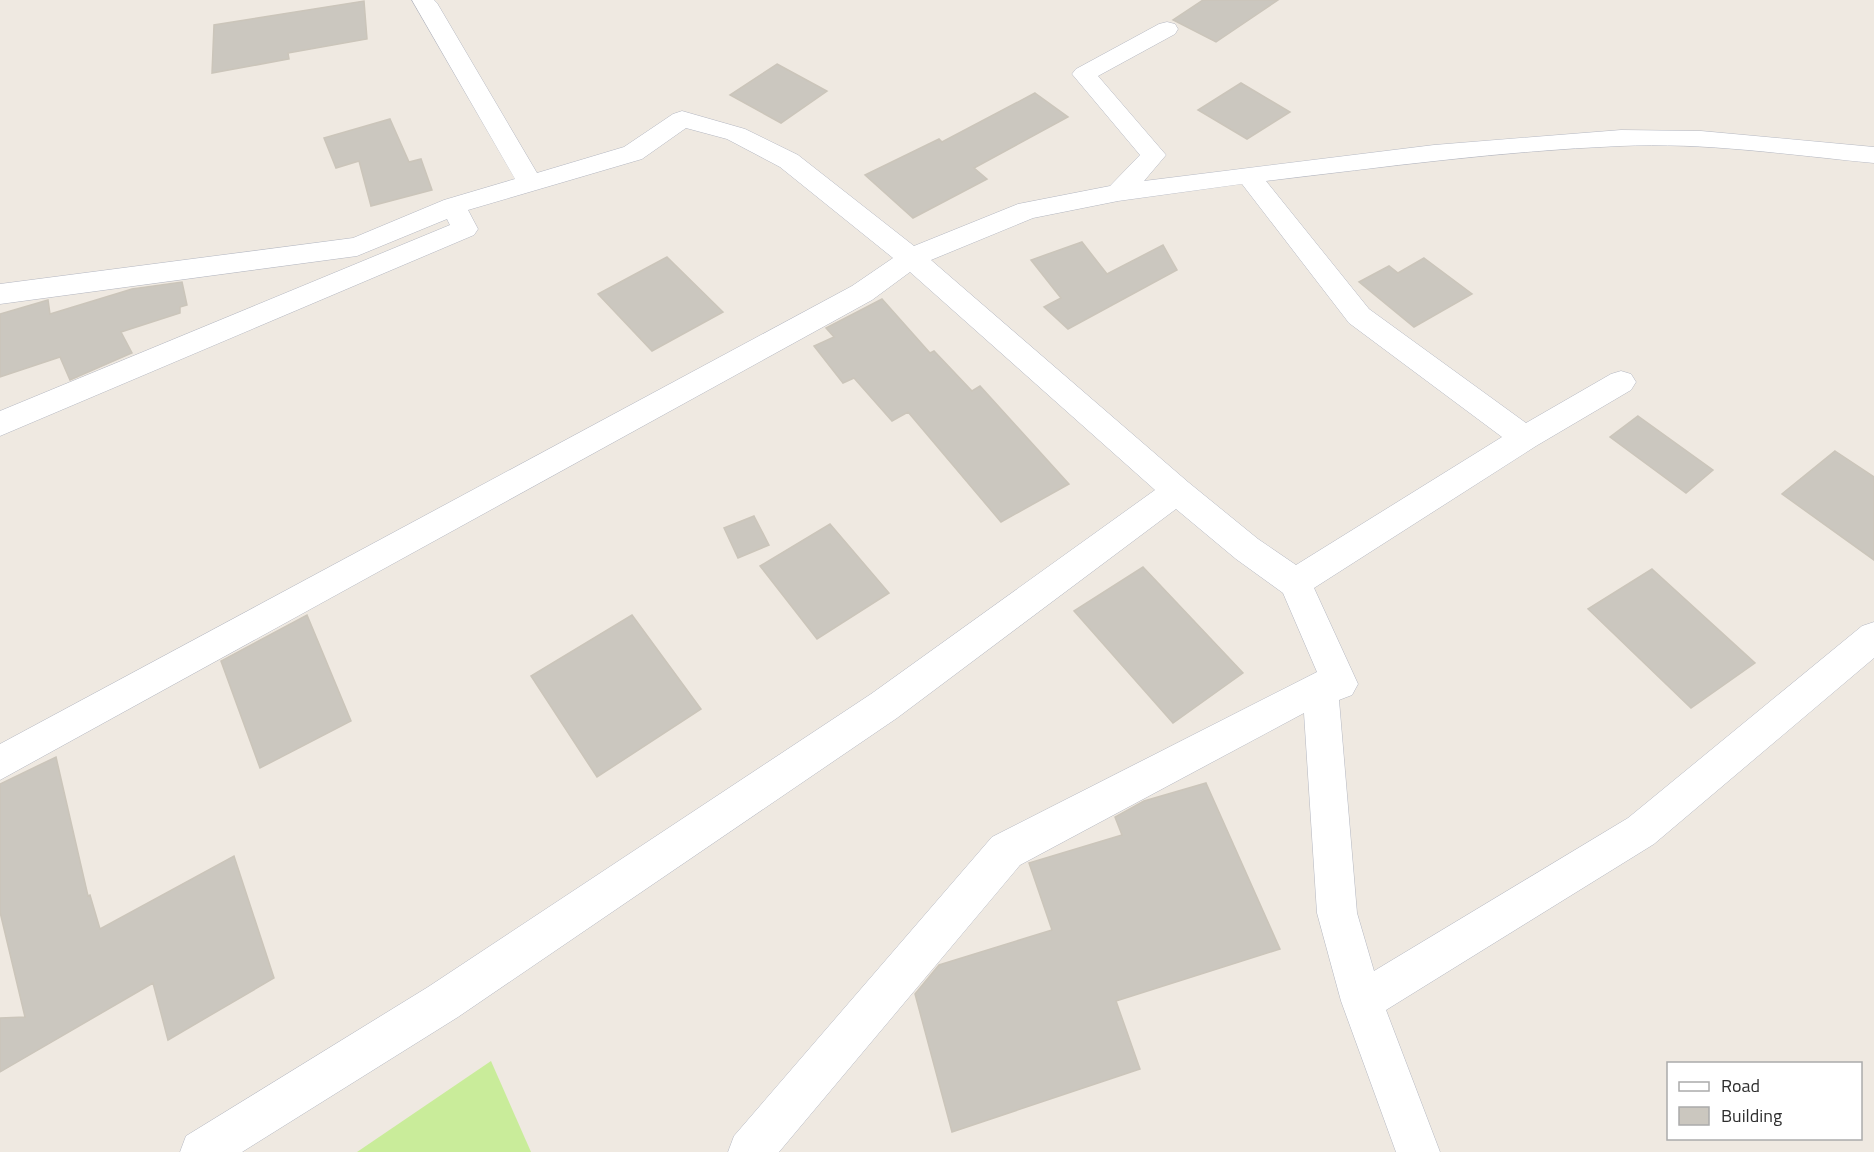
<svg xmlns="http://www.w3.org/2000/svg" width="1874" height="1152" viewBox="0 0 1874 1152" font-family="'Titillium Web',sans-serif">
	<rect width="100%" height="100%" fill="#efe9e1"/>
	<path fill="#c9ec9a" d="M 491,1061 L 531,1152 L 357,1152 Z"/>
	<path fill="#cbc7bf" stroke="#cbc5ba" stroke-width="1.5" d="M 1203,0 L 1278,0 L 1216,42 L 1173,20 Z
		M 364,1 L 367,39 L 288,53 L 289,59 L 212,73 L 214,25 Z
		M 777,64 L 827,91 L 781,123 L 730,95 Z
		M 1241,83 L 1290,112 L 1247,139 L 1198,110 Z
		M 1035,93 L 1068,117 L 974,168 L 987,179 L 913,218 L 865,175 L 939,139 L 942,142 Z
		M 390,119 L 409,162 L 421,159 L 432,190 L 371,206 L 359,161 L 336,168 L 324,138 Z
		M 1082,242 L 1107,274 L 1163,245 L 1177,270 L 1068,329 L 1044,307 L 1061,298 L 1031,260 Z
		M 667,257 L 723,312 L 652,351 L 598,294 Z
		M 1424,258 L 1472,294 L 1414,327 L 1359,282 L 1389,266 L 1398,273 Z
		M 182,282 L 187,305 L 180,307 L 180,313 L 121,332 L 132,353 L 70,380 L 60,357 L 0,377 L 0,314 L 48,300 L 50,314 L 132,289 Z
		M 882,299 L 930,353 L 934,351 L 972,391 L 980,386 L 1069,484 L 1001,522 L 908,412 L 892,421 L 854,378 L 843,383 L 814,346 L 834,337 L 826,328 Z
		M 1638,416 L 1713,470 L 1686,493 L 1610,437 Z
		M 1835,451 L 1874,477 L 1874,560 L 1782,494 Z
		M 754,516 L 769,545 L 738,558 L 724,528 Z
		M 830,524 L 889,593 L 817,639 L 760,566 Z
		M 1143,567 L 1243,673 L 1173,723 L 1074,611 Z
		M 1652,569 L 1755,663 L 1691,708 L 1588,609 Z
		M 307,615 L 351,721 L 260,768 L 221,661 Z
		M 632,615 L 701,709 L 597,777 L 531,676 Z
		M 56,757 L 88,896 L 90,895 L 100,929 L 234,856 L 274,978 L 168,1040 L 153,983 L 0,1072 L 0,1018 L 25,1017 L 0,912 L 0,784 Z
		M 1206,783 L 1280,949 L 1116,1001 L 1140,1069 L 952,1132 L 915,994 L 939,965 L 1052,930 L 1029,863 L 1122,835 L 1115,817 L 1144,801 Z"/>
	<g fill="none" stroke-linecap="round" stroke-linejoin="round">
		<g stroke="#b4b7c1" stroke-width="1">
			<path id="street" d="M 412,0 L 434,0 L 437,3 L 537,173 L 624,147 L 673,114 L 682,111 L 745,129 L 798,155 L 914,246 L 1018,204 L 1110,186 L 1140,155 L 1072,74 L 1076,69 L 1159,24 L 1167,22 L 1175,24 L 1178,29 L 1175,34 L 1098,76 L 1166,155 L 1144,181 L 1434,145 L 1621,130 L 1701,131 L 1874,147 L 1874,163 C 1790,155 1704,142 1620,146 C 1502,151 1384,167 1266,181 L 1369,309 L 1526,423 L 1611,374 L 1621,371 L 1631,374 L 1636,382 L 1631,390 L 1536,446 L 1314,588 L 1358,684 L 1352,695 L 1339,700 L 1357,913 L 1374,971 L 1628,818 L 1862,626 L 1874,622 L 1874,658 L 1654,844 L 1386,1010 L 1440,1152 L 1396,1152 L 1341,1001 L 1317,913 L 1304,713 L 1020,865 L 779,1152 L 728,1152 L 734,1136 L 992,837 L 1317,672 L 1283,593 L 1236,559 L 1176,509 L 897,718 L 458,1017 L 242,1152 L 180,1152 L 186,1136 L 428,987 L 871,694 L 1155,490 L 910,272 L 872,300 L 0,780 L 0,744 L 852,286 L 893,258 L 780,167 L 727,139 L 686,128 L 642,159 L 468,210 L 478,229 L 474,235 L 0,436 L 0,411 L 450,225 L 447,219 L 357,256 L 0,304 L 0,284 L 353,238 L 444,200 L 515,179 ZM 1242,184 L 1349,323 L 1502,437 L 1296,565 L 1258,539 L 1188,482 L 931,260 L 1033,218 L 1118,201 Z"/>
		</g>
		<use href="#street" fill="#fff" fill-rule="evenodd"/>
	</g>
	<rect x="1667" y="1062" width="195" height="78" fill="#ffffff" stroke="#ababab" stroke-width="1.5"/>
	<rect x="1679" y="1082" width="30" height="9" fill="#ffffff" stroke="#ababab" stroke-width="1.5"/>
	<text x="1721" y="1092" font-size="18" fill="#2e2e2e">Road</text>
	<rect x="1679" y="1107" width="30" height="18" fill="#cbc7bf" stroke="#ababab" stroke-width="1.5"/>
	<text x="1721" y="1122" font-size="18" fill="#2e2e2e">Building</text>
</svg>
